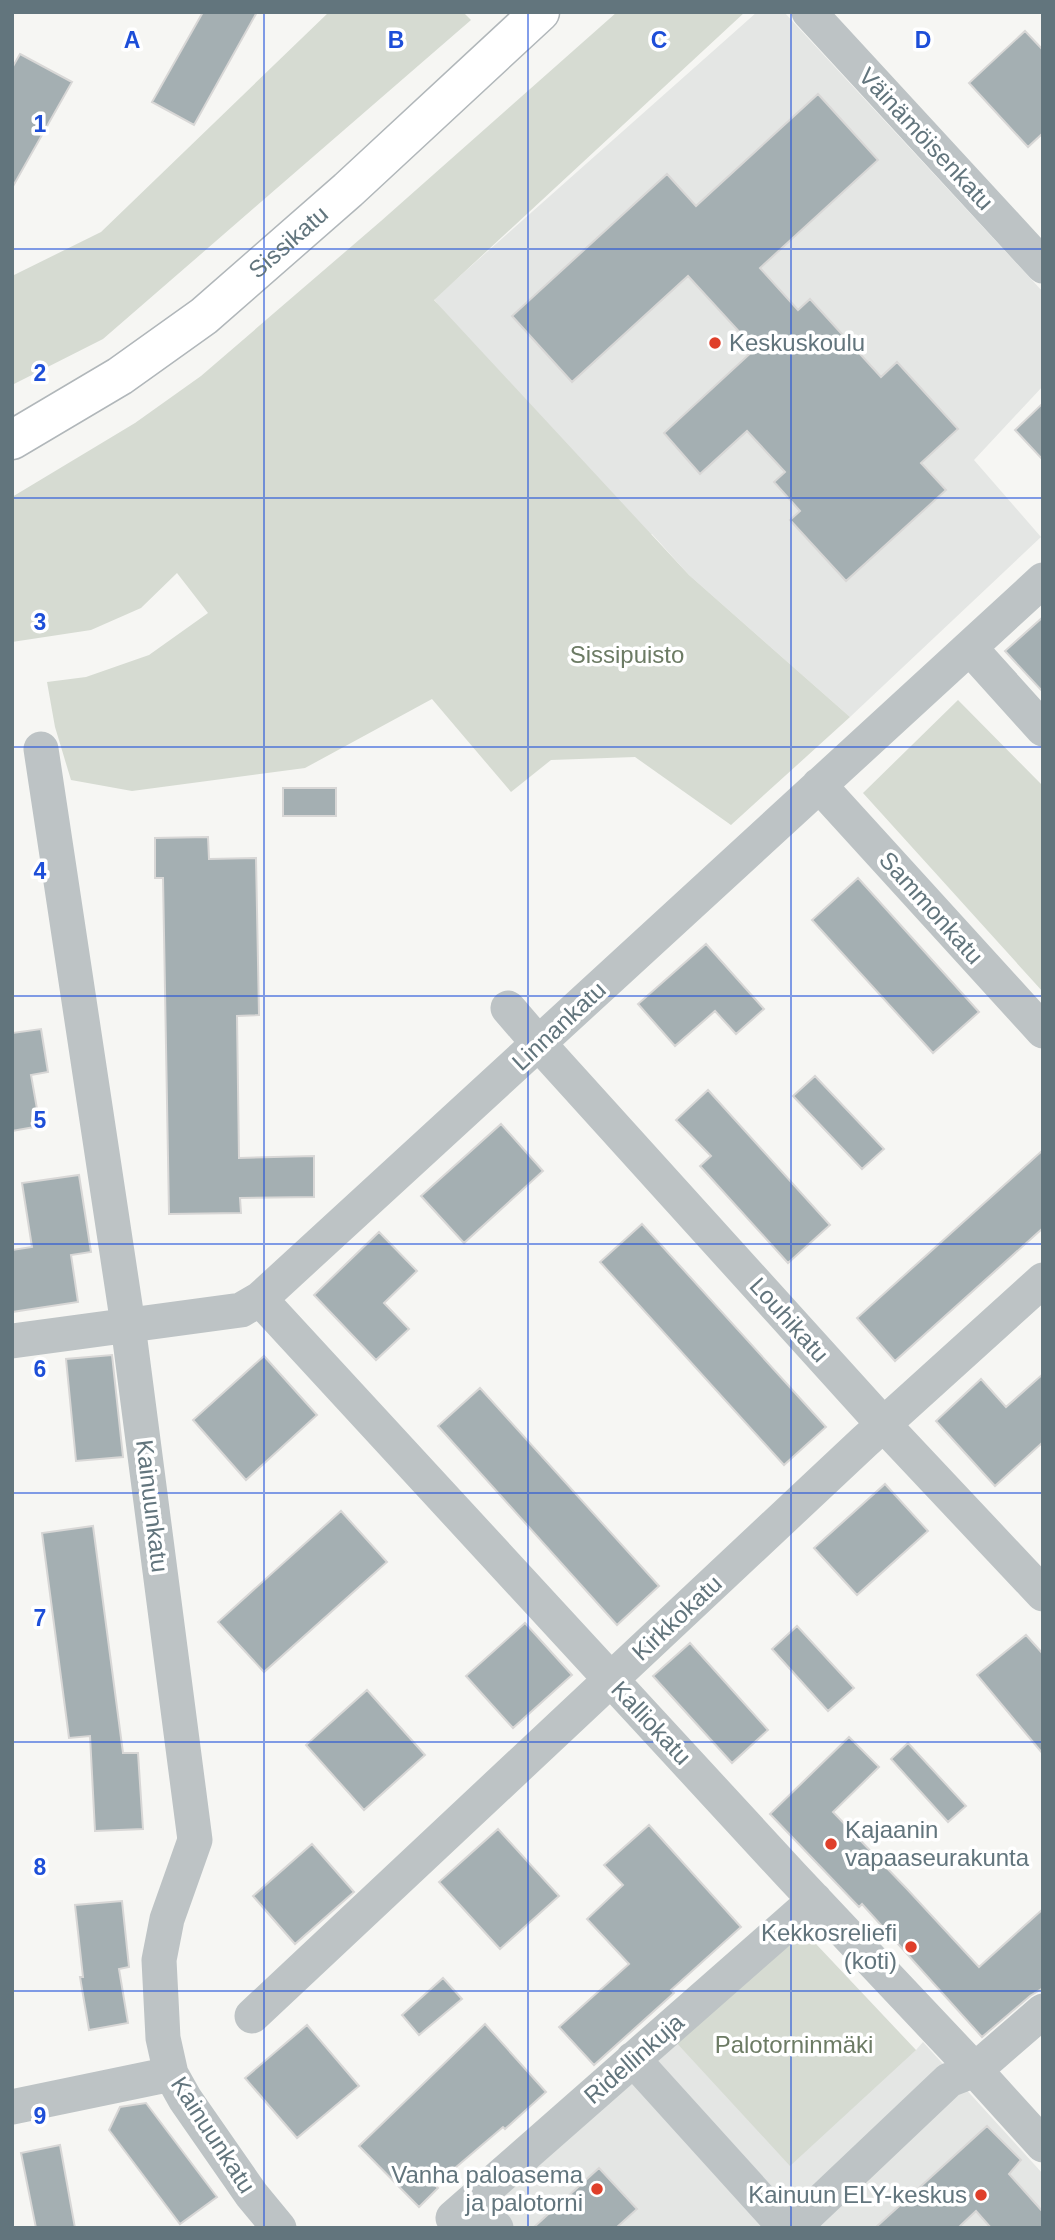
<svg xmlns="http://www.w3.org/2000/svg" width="1055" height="2240" viewBox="0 0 1055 2240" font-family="Arial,sans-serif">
	<rect width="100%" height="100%" fill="#f6f6f3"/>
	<path fill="#e4e6e4" d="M 757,12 L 784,12 L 1043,292 L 1043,386 L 974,460 L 1041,537 L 850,717 L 689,575 L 652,534 L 607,555 L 434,299 Z
		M 673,2039 L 916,2050 L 923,2042 L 1043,2174 L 1043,2228 L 466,2228 Z"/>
	<path fill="#d6dbd2" d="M 329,12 L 463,12 L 471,20 L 103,339 L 12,385 L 12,276 L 101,232 Z
		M 617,12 L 745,12 L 434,300 L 689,575 L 850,717 L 731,825 L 635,757 L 551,760 L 511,792 L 432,699 L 305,768 L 132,791 L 71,780 L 55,727 L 47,682 L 86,677 L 149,655 L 208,613 L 177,573 L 141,608 L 91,630 L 12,642 L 12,497 L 135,423 L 201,376 L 381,221 Z
		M 958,700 L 1043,786 L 1043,992 L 863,793 Z
		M 800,1927 L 916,2050 L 790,2166 L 673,2039 Z"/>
	<path fill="#a4afb2" stroke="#d8d7d6" stroke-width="2" d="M 203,12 L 257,12 L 194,125 L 152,102 Z
		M 1025,31 L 1043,50 L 1043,133 L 1028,147 L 969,83 Z
		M 20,54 L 72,82 L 12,188 L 12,68 Z
		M 818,94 L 878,160 L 760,268 L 798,310 L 810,299 L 881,377 L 897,362 L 958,429 L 921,463 L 946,490 L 846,581 L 790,520 L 800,511 L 774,482 L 785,472 L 747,431 L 700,474 L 664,433 L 755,349 L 688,276 L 572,382 L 512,316 L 667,174 L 696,206 Z
		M 1043,403 L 1043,460 L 1015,430 Z
		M 1043,617 L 1043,692 L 1005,651 Z
		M 283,788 L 336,788 L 336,816 L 283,816 Z
		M 208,837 L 209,859 L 256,858 L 259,1015 L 237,1016 L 239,1158 L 314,1156 L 314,1197 L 240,1198 L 241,1213 L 169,1214 L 163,878 L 155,878 L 155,838 Z
		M 858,878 L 979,1012 L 933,1053 L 812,920 Z
		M 706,944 L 764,1009 L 736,1034 L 715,1011 L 675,1046 L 638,1004 Z
		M 41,1029 L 48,1072 L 31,1075 L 40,1126 L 12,1131 L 12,1033 Z
		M 815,1076 L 884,1149 L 862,1169 L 793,1096 Z
		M 708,1090 L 830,1225 L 788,1263 L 700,1166 L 711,1156 L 676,1120 Z
		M 501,1124 L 543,1171 L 464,1243 L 421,1196 Z
		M 1043,1150 L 1043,1228 L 895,1361 L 857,1318 Z
		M 79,1175 L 91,1252 L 71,1255 L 78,1302 L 12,1312 L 12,1250 L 32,1247 L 22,1183 Z
		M 642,1224 L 826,1427 L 784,1465 L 600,1262 Z
		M 379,1232 L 417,1271 L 384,1303 L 409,1329 L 376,1360 L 314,1295 Z
		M 112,1355 L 123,1457 L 76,1461 L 66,1359 Z
		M 264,1356 L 317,1415 L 246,1480 L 193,1420 Z
		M 1043,1374 L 1043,1442 L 995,1486 L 936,1421 L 981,1379 L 1006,1407 Z
		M 480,1388 L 659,1586 L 617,1625 L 438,1426 Z
		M 885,1484 L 928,1531 L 857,1595 L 814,1548 Z
		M 341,1511 L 387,1562 L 264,1672 L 218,1622 Z
		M 93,1526 L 123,1753 L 138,1753 L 143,1829 L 95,1831 L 90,1736 L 69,1738 L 42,1533 Z
		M 525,1623 L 572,1675 L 513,1728 L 466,1676 Z
		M 797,1626 L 854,1688 L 828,1711 L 772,1649 Z
		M 1026,1635 L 1043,1654 L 1043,1754 L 977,1675 Z
		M 690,1643 L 768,1730 L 732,1763 L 653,1676 Z
		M 367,1690 L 425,1755 L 364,1810 L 306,1745 Z
		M 849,1737 L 879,1767 L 833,1812 L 907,1889 L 979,1967 L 1043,1909 L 1043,1988 L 1030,1996 L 982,2037 L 862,1904 L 859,1907 L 770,1814 Z
		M 908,1743 L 966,1806 L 948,1822 L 891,1759 Z
		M 649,1825 L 741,1927 L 671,1990 L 674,1993 L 594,2065 L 559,2027 L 629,1964 L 587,1919 L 623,1885 L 604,1865 Z
		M 498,1829 L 559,1896 L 500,1949 L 439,1882 Z
		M 312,1844 L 354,1892 L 295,1944 L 253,1896 Z
		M 122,1901 L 129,1967 L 119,1969 L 128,2023 L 89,2030 L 80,1977 L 83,1977 L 75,1905 Z
		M 443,1978 L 462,1999 L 419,2035 L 402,2015 Z
		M 485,2024 L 546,2092 L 505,2129 L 503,2127 L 435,2185 L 438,2188 L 419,2207 L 359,2146 Z
		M 307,2025 L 359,2086 L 297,2138 L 245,2078 Z
		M 146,2103 L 217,2197 L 180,2224 L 109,2130 L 120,2107 Z
		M 987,2126 L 1021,2160 L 1009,2174 L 1043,2212 L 1043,2228 L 991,2228 L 976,2211 L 958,2228 L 875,2228 Z
		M 60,2145 L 75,2228 L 36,2228 L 21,2153 Z
		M 599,2168 L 637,2209 L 616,2228 L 533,2228 Z"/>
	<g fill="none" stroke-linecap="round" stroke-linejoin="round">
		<g stroke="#b1b7ba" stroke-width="41">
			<g id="major">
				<path id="s1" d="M 12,440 L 120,376 L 204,316 L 348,190 L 540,12"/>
			</g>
		</g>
		<path stroke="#bdc3c5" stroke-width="35" d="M 809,12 L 1043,266
			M 970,648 L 1043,729
			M 41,749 L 128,1325 L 195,1840 L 167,1919 L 159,1960 L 163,2038 L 171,2074 L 185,2099 L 251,2194 L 279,2228
			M 819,785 L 1043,1031
			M 508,1008 L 539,1044 L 884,1425 L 1043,1594
			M 260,1299 L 792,1876 L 975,2070 L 1043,2145
			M 12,1341 L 241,1310 L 260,1299 L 1043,580
			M 252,2016 L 864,1442 L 1043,1280
			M 633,2059 L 786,2228
			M 12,2107 L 171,2074
			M 471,2202 L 496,2228
			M 453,2218 L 815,1900
			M 793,2228 L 949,2080 L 975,2070 L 1043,2011"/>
		<use href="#major" stroke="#fff" stroke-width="38"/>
	</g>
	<path fill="none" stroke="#1d4ed8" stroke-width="2" stroke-opacity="0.55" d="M 264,12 L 264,2228M 528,12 L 528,2228M 791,12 L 791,2228M 12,249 L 1043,249M 12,498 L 1043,498M 12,747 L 1043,747M 12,996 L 1043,996M 12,1244 L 1043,1244M 12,1493 L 1043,1493M 12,1742 L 1043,1742M 12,1991 L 1043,1991"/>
	<g fill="#df3f2a" stroke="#fff" stroke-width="2.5">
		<circle cx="715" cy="343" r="7"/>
		<circle cx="831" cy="1844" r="7"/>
		<circle cx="911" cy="1947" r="7"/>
		<circle cx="597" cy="2189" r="7"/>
		<circle cx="981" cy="2195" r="7"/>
	</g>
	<g text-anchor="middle" stroke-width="7" stroke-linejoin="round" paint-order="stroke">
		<g font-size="24" fill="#62757d" stroke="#fff">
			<text transform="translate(926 139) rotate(47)" y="8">Väinämöisenkatu</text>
			<text dy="8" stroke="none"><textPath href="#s1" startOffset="341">Sissikatu</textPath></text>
			<text transform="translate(931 908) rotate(48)" y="8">Sammonkatu</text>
			<text transform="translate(559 1026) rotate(-43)" y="8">Linnankatu</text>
			<text transform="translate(789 1320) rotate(48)" y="8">Louhikatu</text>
			<text transform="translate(152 1506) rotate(83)" y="8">Kainuunkatu</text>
			<text transform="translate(677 1618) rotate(-43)" y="8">Kirkkokatu</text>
			<text transform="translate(651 1723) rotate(47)" y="8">Kalliokatu</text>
			<text transform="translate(634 2059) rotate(-41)" y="8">Ridellinkuja</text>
			<text transform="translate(213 2135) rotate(57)" y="8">Kainuunkatu</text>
		</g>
		<g font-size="24" fill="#62757d" stroke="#fff" text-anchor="end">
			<text x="729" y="351" text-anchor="start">Keskuskoulu</text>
			<text x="845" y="1838" text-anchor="start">Kajaanin<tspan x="845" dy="28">vapaaseurakunta</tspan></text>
			<text x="897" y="1941">Kekkosreliefi<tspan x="897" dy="28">(koti)</tspan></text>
			<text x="583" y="2183">Vanha paloasema<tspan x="583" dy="28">ja palotorni</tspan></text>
			<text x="967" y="2203">Kainuun ELY-keskus</text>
		</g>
		<g font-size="24" fill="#6c7b64" stroke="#fff">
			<text x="627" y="663">Sissipuisto</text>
			<text x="794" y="2053">Palotorninmäki</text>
		</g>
	</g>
	<g font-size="23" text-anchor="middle" font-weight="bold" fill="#1d4ed8" stroke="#fff" stroke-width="7" stroke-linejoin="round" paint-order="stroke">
		<text x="132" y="48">A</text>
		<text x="396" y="48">B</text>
		<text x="659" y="48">C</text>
		<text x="923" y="48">D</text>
		<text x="40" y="132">1</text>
		<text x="40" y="381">2</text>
		<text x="40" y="630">3</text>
		<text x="40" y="879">4</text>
		<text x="40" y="1128">5</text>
		<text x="40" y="1377">6</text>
		<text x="40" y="1626">7</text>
		<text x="40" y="1875">8</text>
		<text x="40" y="2124">9</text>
	</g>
	<rect width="1055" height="2240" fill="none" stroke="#62757d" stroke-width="28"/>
</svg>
